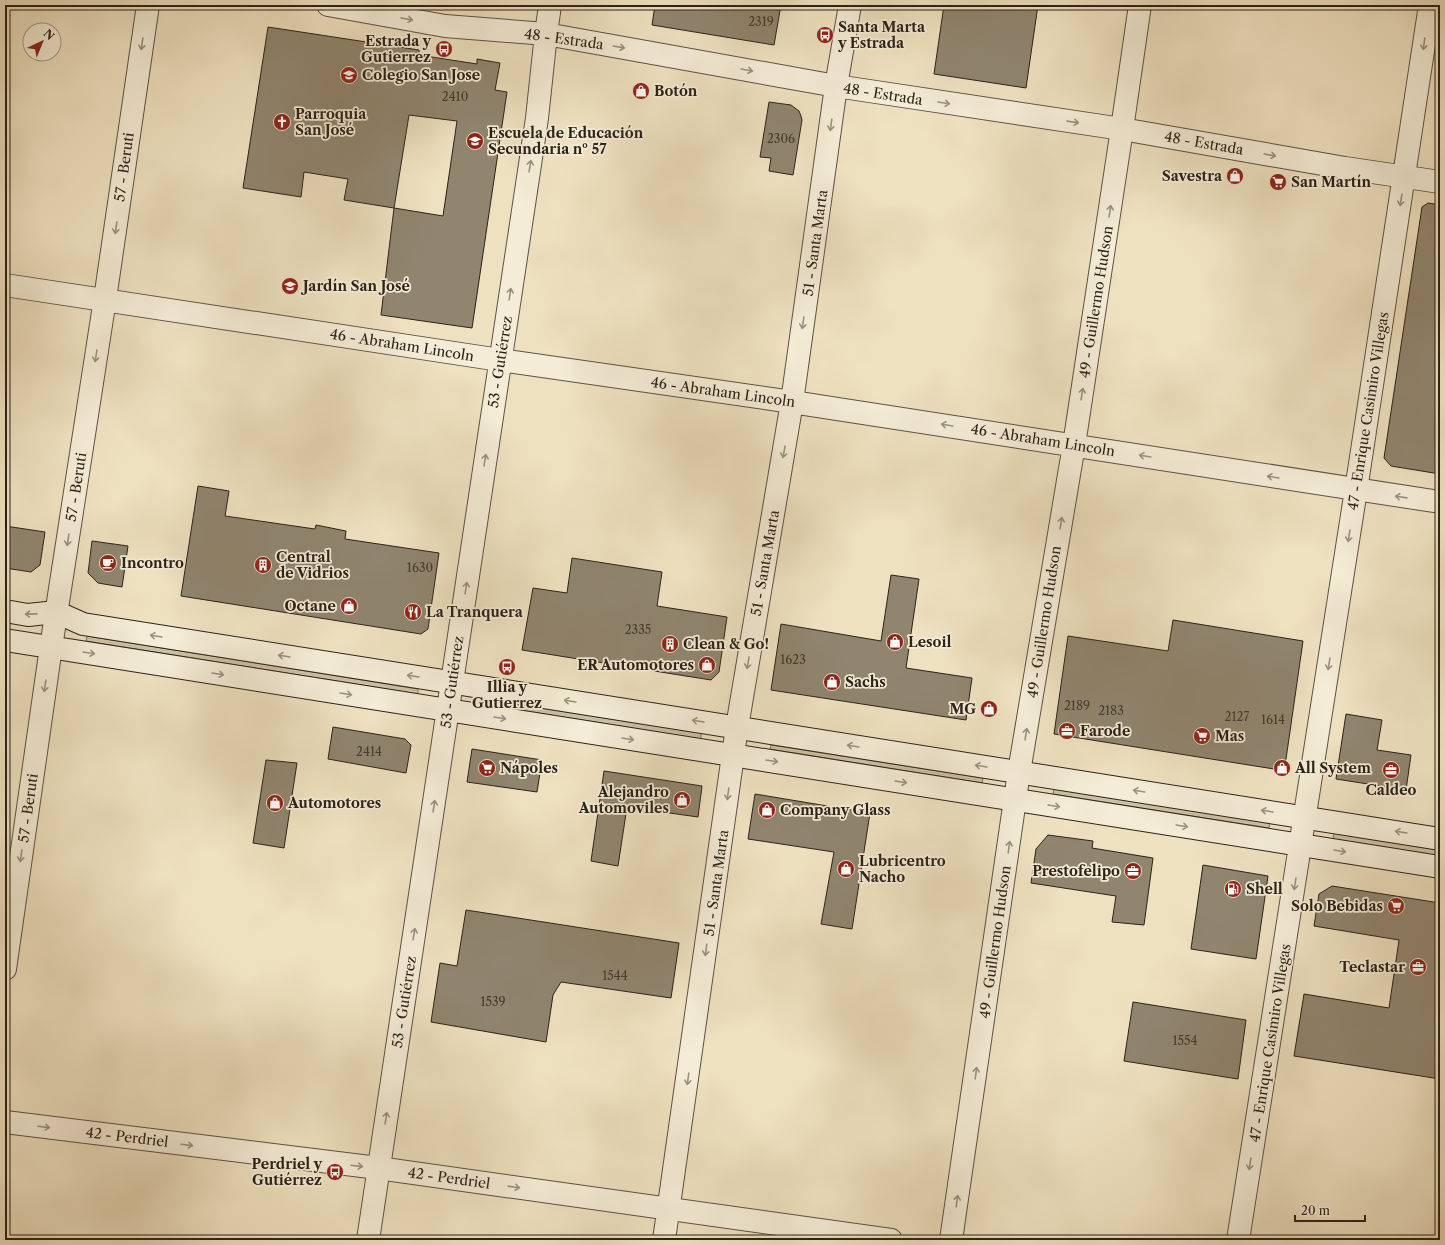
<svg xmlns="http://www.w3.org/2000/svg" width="1445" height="1245" viewBox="0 0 1445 1245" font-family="'Libre Caslon Text',serif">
	<rect width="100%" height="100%" fill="#eee1c0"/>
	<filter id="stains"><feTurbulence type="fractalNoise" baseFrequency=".005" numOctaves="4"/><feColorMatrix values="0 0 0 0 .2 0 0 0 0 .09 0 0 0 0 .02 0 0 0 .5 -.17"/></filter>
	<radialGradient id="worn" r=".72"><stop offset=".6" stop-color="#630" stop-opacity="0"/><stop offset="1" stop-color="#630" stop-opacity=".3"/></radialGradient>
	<path fill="#cdc1a3" stroke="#7c725e" d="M 87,636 L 418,689 L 418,694 L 86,641 Z
		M 483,699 L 701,733 L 701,739 L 482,704 Z
		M 771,745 L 983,778 L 982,783 L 770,749 Z
		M 1054,789 L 1270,823 L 1269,828 L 1053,794 Z
		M 1334,833 L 1440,850 L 1440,856 L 1333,839 Z"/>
	<path fill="#90856f" stroke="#2b2218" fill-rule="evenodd" d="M 655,5 L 781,5 L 774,45 L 652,25 Z
		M 944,5 L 1038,5 L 1026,88 L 934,74 Z
		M 268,27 L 419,50 L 419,55 L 477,64 L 477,59 L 500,63 L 495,90 L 507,92 L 472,328 L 381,315 L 394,208 L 344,200 L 348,179 L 304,172 L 301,197 L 243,188 ZM 409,115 L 457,121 L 443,216 L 394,208 Z
		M 769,102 L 791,105 L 799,111 L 801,116 L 802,120 L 793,175 L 769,171 L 771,158 L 760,157 Z
		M 1428,203 L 1440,205 L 1440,474 L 1391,466 L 1384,458 L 1422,207 Z
		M 198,486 L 229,491 L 225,516 L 315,529 L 316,525 L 346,531 L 345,539 L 439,553 L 428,629 L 421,634 L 181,596 Z
		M 5,526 L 45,532 L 40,565 L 31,572 L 5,568 Z
		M 92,541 L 128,546 L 122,587 L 98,583 L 88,573 Z
		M 572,558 L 662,572 L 657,606 L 727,617 L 719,672 L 711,680 L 522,650 L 533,588 L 567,593 Z
		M 891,575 L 919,579 L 906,668 L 972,678 L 966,720 L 771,690 L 781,624 L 881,641 Z
		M 1173,620 L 1303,641 L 1286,759 L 1282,767 L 1274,769 L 1054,734 L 1068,636 L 1168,651 Z
		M 1346,714 L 1382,720 L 1377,750 L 1411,755 L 1406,790 L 1336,779 Z
		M 333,727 L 405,739 L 411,745 L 406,773 L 328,759 Z
		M 472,749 L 542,760 L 537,792 L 467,782 Z
		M 266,760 L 297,763 L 284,848 L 253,843 Z
		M 604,771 L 702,786 L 698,817 L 627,807 L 618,866 L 591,861 Z
		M 755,794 L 870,813 L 852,929 L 821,924 L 834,852 L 748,839 Z
		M 1048,835 L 1093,841 L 1092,848 L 1153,858 L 1144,925 L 1112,922 L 1116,896 L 1031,883 L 1036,849 Z
		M 1203,865 L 1268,876 L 1256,959 L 1191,949 Z
		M 1332,886 L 1440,903 L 1440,1079 L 1294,1056 L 1304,994 L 1389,1008 L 1399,940 L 1314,926 L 1319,894 Z
		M 466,910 L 679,943 L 671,998 L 561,982 L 553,995 L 546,1042 L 431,1022 L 440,963 L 457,966 Z
		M 1133,1002 L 1246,1020 L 1238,1079 L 1124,1061 Z"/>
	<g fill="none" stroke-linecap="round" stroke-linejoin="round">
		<g stroke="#5c5242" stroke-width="24">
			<path id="minor" d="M 328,5 L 445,26 L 546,34 L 836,86 L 1122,129 L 1345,168 L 1440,182
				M 5,285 L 500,360 L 792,402 L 1440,502
				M 5,969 L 51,647 L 105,299 L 148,5
				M 5,1122 L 378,1168 L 891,1240
				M 368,1240 L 537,118 L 546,34 L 550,5
				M 664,1240 L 737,727 L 792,402 L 836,86 L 850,5
				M 951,1240 L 1019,772 L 1074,445 L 1122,129 L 1140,5
				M 1238,1240 L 1356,490 L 1430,5"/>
		</g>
		<g stroke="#2b2218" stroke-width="24">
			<path id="secondary" d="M 5,611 L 28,615 L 56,612 L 83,624 L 1440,839
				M 5,640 L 1440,867"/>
		</g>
		<use href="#minor" stroke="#f4ecd6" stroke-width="22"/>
		<use href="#secondary" stroke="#f4ecd6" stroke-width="22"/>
	</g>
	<defs><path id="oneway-shaft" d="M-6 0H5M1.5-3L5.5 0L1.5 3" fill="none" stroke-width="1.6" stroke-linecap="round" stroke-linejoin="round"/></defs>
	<g stroke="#9a9180">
		<use href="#oneway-shaft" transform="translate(407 19) rotate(10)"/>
		<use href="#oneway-shaft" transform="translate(142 44) rotate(98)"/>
		<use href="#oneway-shaft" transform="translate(1424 44) rotate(98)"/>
		<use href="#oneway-shaft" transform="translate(619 47) rotate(10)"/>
		<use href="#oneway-shaft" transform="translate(747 70) rotate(10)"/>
		<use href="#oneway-shaft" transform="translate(944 103) rotate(9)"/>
		<use href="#oneway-shaft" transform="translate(1073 122) rotate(8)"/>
		<use href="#oneway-shaft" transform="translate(831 125) rotate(98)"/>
		<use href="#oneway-shaft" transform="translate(1270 155) rotate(10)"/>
		<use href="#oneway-shaft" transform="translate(530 166) rotate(-81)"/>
		<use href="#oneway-shaft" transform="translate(1401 200) rotate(99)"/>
		<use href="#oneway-shaft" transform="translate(1110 211) rotate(-81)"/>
		<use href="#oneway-shaft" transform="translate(116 228) rotate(98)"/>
		<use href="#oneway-shaft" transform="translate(510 294) rotate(-81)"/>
		<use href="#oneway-shaft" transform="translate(803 323) rotate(98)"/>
		<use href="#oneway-shaft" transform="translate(96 356) rotate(99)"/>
		<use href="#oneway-shaft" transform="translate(1082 394) rotate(-81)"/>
		<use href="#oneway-shaft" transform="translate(947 425) rotate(-171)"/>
		<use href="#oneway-shaft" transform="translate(784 452) rotate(100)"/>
		<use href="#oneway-shaft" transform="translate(1145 456) rotate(-171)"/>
		<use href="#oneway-shaft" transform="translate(485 460) rotate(-81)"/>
		<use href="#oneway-shaft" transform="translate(1273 477) rotate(-171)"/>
		<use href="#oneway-shaft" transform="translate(1401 497) rotate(-172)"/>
		<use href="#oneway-shaft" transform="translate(1061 523) rotate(-81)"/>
		<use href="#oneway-shaft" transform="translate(1349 536) rotate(99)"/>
		<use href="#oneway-shaft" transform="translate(68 540) rotate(99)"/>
		<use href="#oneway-shaft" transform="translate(466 588) rotate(-81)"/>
		<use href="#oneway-shaft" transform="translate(31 614) rotate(179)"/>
		<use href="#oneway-shaft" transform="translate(156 636) rotate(-171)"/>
		<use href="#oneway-shaft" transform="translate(89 653) rotate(9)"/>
		<use href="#oneway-shaft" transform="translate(284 656) rotate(-171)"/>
		<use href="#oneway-shaft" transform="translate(748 663) rotate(100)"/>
		<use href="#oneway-shaft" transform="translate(1329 664) rotate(99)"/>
		<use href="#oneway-shaft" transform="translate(218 674) rotate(9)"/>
		<use href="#oneway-shaft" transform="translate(413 676) rotate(-171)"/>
		<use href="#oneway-shaft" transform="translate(45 686) rotate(98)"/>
		<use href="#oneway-shaft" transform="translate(346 694) rotate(9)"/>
		<use href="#oneway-shaft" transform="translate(570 701) rotate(-171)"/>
		<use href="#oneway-shaft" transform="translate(500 718) rotate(9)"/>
		<use href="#oneway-shaft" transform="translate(698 721) rotate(-171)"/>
		<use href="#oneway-shaft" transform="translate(1026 734) rotate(-81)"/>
		<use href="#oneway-shaft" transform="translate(628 739) rotate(9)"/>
		<use href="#oneway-shaft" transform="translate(853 746) rotate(-171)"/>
		<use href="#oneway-shaft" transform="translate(772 761) rotate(9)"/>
		<use href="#oneway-shaft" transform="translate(981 766) rotate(-171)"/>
		<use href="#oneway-shaft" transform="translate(901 782) rotate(9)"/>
		<use href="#oneway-shaft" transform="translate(1139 791) rotate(-171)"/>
		<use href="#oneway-shaft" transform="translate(728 794) rotate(98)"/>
		<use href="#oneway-shaft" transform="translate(434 806) rotate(-81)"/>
		<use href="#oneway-shaft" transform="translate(1054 806) rotate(9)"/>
		<use href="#oneway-shaft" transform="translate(1267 811) rotate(-171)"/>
		<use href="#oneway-shaft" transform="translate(1182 826) rotate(9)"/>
		<use href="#oneway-shaft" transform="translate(1401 832) rotate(-171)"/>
		<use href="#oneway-shaft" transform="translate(1009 847) rotate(-82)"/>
		<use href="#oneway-shaft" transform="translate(1340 851) rotate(9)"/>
		<use href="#oneway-shaft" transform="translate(21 856) rotate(98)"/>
		<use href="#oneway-shaft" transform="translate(1295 884) rotate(99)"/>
		<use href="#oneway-shaft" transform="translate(414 934) rotate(-81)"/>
		<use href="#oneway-shaft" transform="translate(706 950) rotate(98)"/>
		<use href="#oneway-shaft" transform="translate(976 1073) rotate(-82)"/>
		<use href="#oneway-shaft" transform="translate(688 1079) rotate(98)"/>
		<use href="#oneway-shaft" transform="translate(386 1118) rotate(-81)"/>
		<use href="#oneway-shaft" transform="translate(44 1127) rotate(7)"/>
		<use href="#oneway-shaft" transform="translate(187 1145) rotate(7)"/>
		<use href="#oneway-shaft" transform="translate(1250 1164) rotate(99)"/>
		<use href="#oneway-shaft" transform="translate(357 1166) rotate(7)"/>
		<use href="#oneway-shaft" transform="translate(514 1187) rotate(8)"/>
		<use href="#oneway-shaft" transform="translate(957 1201) rotate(-82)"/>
	</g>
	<defs>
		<g id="bus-disc" transform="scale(0.9)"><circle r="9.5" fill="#8f2418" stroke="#f4ecd6"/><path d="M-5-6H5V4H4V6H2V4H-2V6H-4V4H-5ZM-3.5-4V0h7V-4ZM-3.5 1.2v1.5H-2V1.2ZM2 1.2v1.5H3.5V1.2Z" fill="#fff"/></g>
		<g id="university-disc" transform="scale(0.9)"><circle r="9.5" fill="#8f2418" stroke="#f4ecd6"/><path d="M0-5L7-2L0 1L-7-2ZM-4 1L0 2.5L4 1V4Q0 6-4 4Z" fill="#fff"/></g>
		<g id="shop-disc" transform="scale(0.9)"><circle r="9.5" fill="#8f2418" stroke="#f4ecd6"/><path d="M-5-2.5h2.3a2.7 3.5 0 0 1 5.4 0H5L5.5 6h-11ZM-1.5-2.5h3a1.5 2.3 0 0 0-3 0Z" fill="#fff"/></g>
		<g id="church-disc" transform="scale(0.9)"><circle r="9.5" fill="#8f2418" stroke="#f4ecd6"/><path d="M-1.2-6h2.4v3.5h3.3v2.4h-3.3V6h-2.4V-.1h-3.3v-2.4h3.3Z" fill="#fff"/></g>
		<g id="school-disc" transform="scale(0.9)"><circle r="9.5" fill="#8f2418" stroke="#f4ecd6"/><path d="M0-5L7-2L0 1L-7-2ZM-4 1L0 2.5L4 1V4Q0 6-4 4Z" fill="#fff"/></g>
		<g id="supermarket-disc" transform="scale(0.9)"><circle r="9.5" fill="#8f2418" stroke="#f4ecd6"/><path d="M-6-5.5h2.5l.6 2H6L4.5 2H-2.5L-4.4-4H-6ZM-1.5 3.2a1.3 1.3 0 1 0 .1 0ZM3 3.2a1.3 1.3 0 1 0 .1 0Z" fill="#fff"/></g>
		<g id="cafe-disc" transform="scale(0.9)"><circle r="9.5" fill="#8f2418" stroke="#f4ecd6"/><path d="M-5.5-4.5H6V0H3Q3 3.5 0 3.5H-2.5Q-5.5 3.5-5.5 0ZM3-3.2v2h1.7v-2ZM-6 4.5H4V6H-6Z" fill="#fff"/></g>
		<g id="building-disc" transform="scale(0.9)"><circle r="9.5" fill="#8f2418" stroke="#f4ecd6"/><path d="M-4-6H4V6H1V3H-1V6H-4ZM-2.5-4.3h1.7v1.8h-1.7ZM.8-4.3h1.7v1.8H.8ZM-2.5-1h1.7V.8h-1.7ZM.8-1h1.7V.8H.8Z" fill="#fff"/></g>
		<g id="restaurant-disc" transform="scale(0.9)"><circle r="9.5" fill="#8f2418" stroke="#f4ecd6"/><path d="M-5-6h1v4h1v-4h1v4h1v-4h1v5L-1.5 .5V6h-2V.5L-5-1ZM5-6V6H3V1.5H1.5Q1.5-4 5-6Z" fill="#fff"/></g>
		<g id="office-disc" transform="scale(0.9)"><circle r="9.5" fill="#8f2418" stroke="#f4ecd6"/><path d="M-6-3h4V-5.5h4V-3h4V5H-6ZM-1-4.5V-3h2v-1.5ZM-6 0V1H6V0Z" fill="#fff"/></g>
		<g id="fuel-disc" transform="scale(0.9)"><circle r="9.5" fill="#8f2418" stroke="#f4ecd6"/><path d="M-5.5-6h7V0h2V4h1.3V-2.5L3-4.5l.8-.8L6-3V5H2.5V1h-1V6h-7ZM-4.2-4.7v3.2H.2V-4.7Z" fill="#fff"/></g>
	</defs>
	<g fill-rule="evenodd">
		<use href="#bus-disc" x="825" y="35"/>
		<use href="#bus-disc" x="444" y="49"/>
		<use href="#university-disc" x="349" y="75"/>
		<use href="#shop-disc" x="641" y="91"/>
		<use href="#church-disc" x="282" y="122"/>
		<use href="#school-disc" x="475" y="141"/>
		<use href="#shop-disc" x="1235" y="176"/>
		<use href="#supermarket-disc" x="1278" y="182"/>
		<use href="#school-disc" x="290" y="286"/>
		<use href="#cafe-disc" x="108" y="563"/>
		<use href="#building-disc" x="263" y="565"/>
		<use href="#shop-disc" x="349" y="606"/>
		<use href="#restaurant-disc" x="413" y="612"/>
		<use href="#shop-disc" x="895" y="642"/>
		<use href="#building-disc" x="670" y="644"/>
		<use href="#shop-disc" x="707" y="665"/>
		<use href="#bus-disc" x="507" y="667"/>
		<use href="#shop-disc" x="832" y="682"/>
		<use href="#shop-disc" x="989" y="709"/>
		<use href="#office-disc" x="1067" y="731"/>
		<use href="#supermarket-disc" x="1202" y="736"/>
		<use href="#supermarket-disc" x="487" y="768"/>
		<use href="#shop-disc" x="1282" y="768"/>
		<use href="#office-disc" x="1391" y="770"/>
		<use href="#shop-disc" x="682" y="800"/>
		<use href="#shop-disc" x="275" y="803"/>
		<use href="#shop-disc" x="767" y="810"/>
		<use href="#shop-disc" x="846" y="869"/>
		<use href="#office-disc" x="1133" y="871"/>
		<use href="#fuel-disc" x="1233" y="889"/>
		<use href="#supermarket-disc" x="1396" y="906"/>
		<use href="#office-disc" x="1418" y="967"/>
		<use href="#bus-disc" x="335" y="1172"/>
	</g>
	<g text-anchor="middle" stroke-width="3.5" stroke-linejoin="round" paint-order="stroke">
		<g font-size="12" fill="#443b2e">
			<text x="761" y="26">2319</text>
			<text x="455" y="101">2410</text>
			<text x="781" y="143">2306</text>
			<text x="420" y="572">1630</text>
			<text x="638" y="634">2335</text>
			<text x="793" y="664">1623</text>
			<text x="1077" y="710">2189</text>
			<text x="1111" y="715">2183</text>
			<text x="1237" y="721">2127</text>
			<text x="1273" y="724">1614</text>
			<text x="369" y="756">2414</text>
			<text x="615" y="980">1544</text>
			<text x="493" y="1006">1539</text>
			<text x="1185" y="1045">1554</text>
		</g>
		<g font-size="14" font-weight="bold" fill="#2b2218" stroke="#f4ecd6" text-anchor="start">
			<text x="838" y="32">Santa Marta<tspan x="838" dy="16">y Estrada</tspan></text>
			<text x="431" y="46" text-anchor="end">Estrada y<tspan x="431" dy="16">Gutierrez</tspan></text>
			<text x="362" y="80">Colegio San Jose</text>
			<text x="654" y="96">Botón</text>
			<text x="295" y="119">Parroquia<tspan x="295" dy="16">San José</tspan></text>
			<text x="488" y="138">Escuela de Educación<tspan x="488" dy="16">Secundaria nº 57</tspan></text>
			<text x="1222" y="181" text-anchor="end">Savestra</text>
			<text x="1291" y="187">San Martín</text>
			<text x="303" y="291">Jardín San José</text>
			<text x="276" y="562">Central<tspan x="276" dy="16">de Vidrios</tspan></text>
			<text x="121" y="568">Incontro</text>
			<text x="336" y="611" text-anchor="end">Octane</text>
			<text x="426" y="617">La Tranquera</text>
			<text x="908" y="647">Lesoil</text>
			<text x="683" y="649">Clean &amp; Go!</text>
			<text x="694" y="670" text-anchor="end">ER Automotores</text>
			<text x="845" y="687">Sachs</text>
			<text x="507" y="692" text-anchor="middle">Illia y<tspan x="507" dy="16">Gutierrez</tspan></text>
			<text x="976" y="714" text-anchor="end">MG</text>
			<text x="1080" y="736">Farode</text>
			<text x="1215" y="741">Mas</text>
			<text x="500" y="773">Nápoles</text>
			<text x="1295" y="773">All System</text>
			<text x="1391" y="795" text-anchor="middle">Caldeo</text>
			<text x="669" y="797" text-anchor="end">Alejandro<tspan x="669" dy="16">Automoviles</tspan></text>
			<text x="288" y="808">Automotores</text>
			<text x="780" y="815">Company Glass</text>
			<text x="859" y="866">Lubricentro<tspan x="859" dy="16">Nacho</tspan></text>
			<text x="1120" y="876" text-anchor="end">Prestofelipo</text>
			<text x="1246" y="894">Shell</text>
			<text x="1383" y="911" text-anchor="end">Solo Bebidas</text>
			<text x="1405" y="972" text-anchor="end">Teclastar</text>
			<text x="322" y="1169" text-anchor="end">Perdriel y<tspan x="322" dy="16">Gutiérrez</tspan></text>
		</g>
		<g font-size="14" fill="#2b2218" stroke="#f4ecd6">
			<text transform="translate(564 39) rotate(8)" y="5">48 - Estrada</text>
			<text transform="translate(883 94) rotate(9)" y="5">48 - Estrada</text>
			<text transform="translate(1204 143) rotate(10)" y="5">48 - Estrada</text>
			<text transform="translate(124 167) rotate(-82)" y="5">57 - Beruti</text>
			<text transform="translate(815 243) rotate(-82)" y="5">51 - Santa Marta</text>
			<text transform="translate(1096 302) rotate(-81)" y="5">49 - Guillermo Hudson</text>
			<text transform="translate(402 345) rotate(9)" y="5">46 - Abraham Lincoln</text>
			<text transform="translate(500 362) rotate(-81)" y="5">53 - Gutiérrez</text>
			<text transform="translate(723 392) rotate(8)" y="5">46 - Abraham Lincoln</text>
			<text transform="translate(1368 411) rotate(-81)" y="5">47 - Enrique Casimiro Villegas</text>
			<text transform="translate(1043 440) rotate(9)" y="5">46 - Abraham Lincoln</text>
			<text transform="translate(76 487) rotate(-81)" y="5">57 - Beruti</text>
			<text transform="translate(765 563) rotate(-80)" y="5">51 - Santa Marta</text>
			<text transform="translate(1044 622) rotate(-81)" y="5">49 - Guillermo Hudson</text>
			<text transform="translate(452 682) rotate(-82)" y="5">53 - Gutiérrez</text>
			<text transform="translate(28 808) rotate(-82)" y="5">57 - Beruti</text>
			<text transform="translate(716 883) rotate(-82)" y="5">51 - Santa Marta</text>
			<text transform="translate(995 942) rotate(-82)" y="5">49 - Guillermo Hudson</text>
			<text transform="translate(404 1002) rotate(-81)" y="5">53 - Gutiérrez</text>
			<text transform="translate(1270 1043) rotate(-81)" y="5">47 - Enrique Casimiro Villegas</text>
			<text transform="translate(127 1137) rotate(7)" y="5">42 - Perdriel</text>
			<text transform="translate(449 1178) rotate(8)" y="5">42 - Perdriel</text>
		</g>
	</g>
	<rect width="1445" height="1245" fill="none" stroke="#eee1c0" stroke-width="20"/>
	<rect x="6" y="6" width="1433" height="1233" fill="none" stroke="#2b2218" stroke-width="2"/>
	<rect x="10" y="10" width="1425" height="1225" fill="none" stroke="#2b2218"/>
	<g transform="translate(42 42) rotate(44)"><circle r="19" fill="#f4ecd6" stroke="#a49b8a"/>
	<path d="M0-3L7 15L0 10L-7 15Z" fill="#8f2418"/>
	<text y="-6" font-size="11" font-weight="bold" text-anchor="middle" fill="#2b2218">N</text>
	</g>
	<path d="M1295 1215v6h70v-6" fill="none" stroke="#2b2218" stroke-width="2"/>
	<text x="1301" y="1215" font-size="12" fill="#2b2218" stroke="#f4ecd6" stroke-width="3" paint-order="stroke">20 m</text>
	<rect width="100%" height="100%" filter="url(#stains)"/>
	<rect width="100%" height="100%" fill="url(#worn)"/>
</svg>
